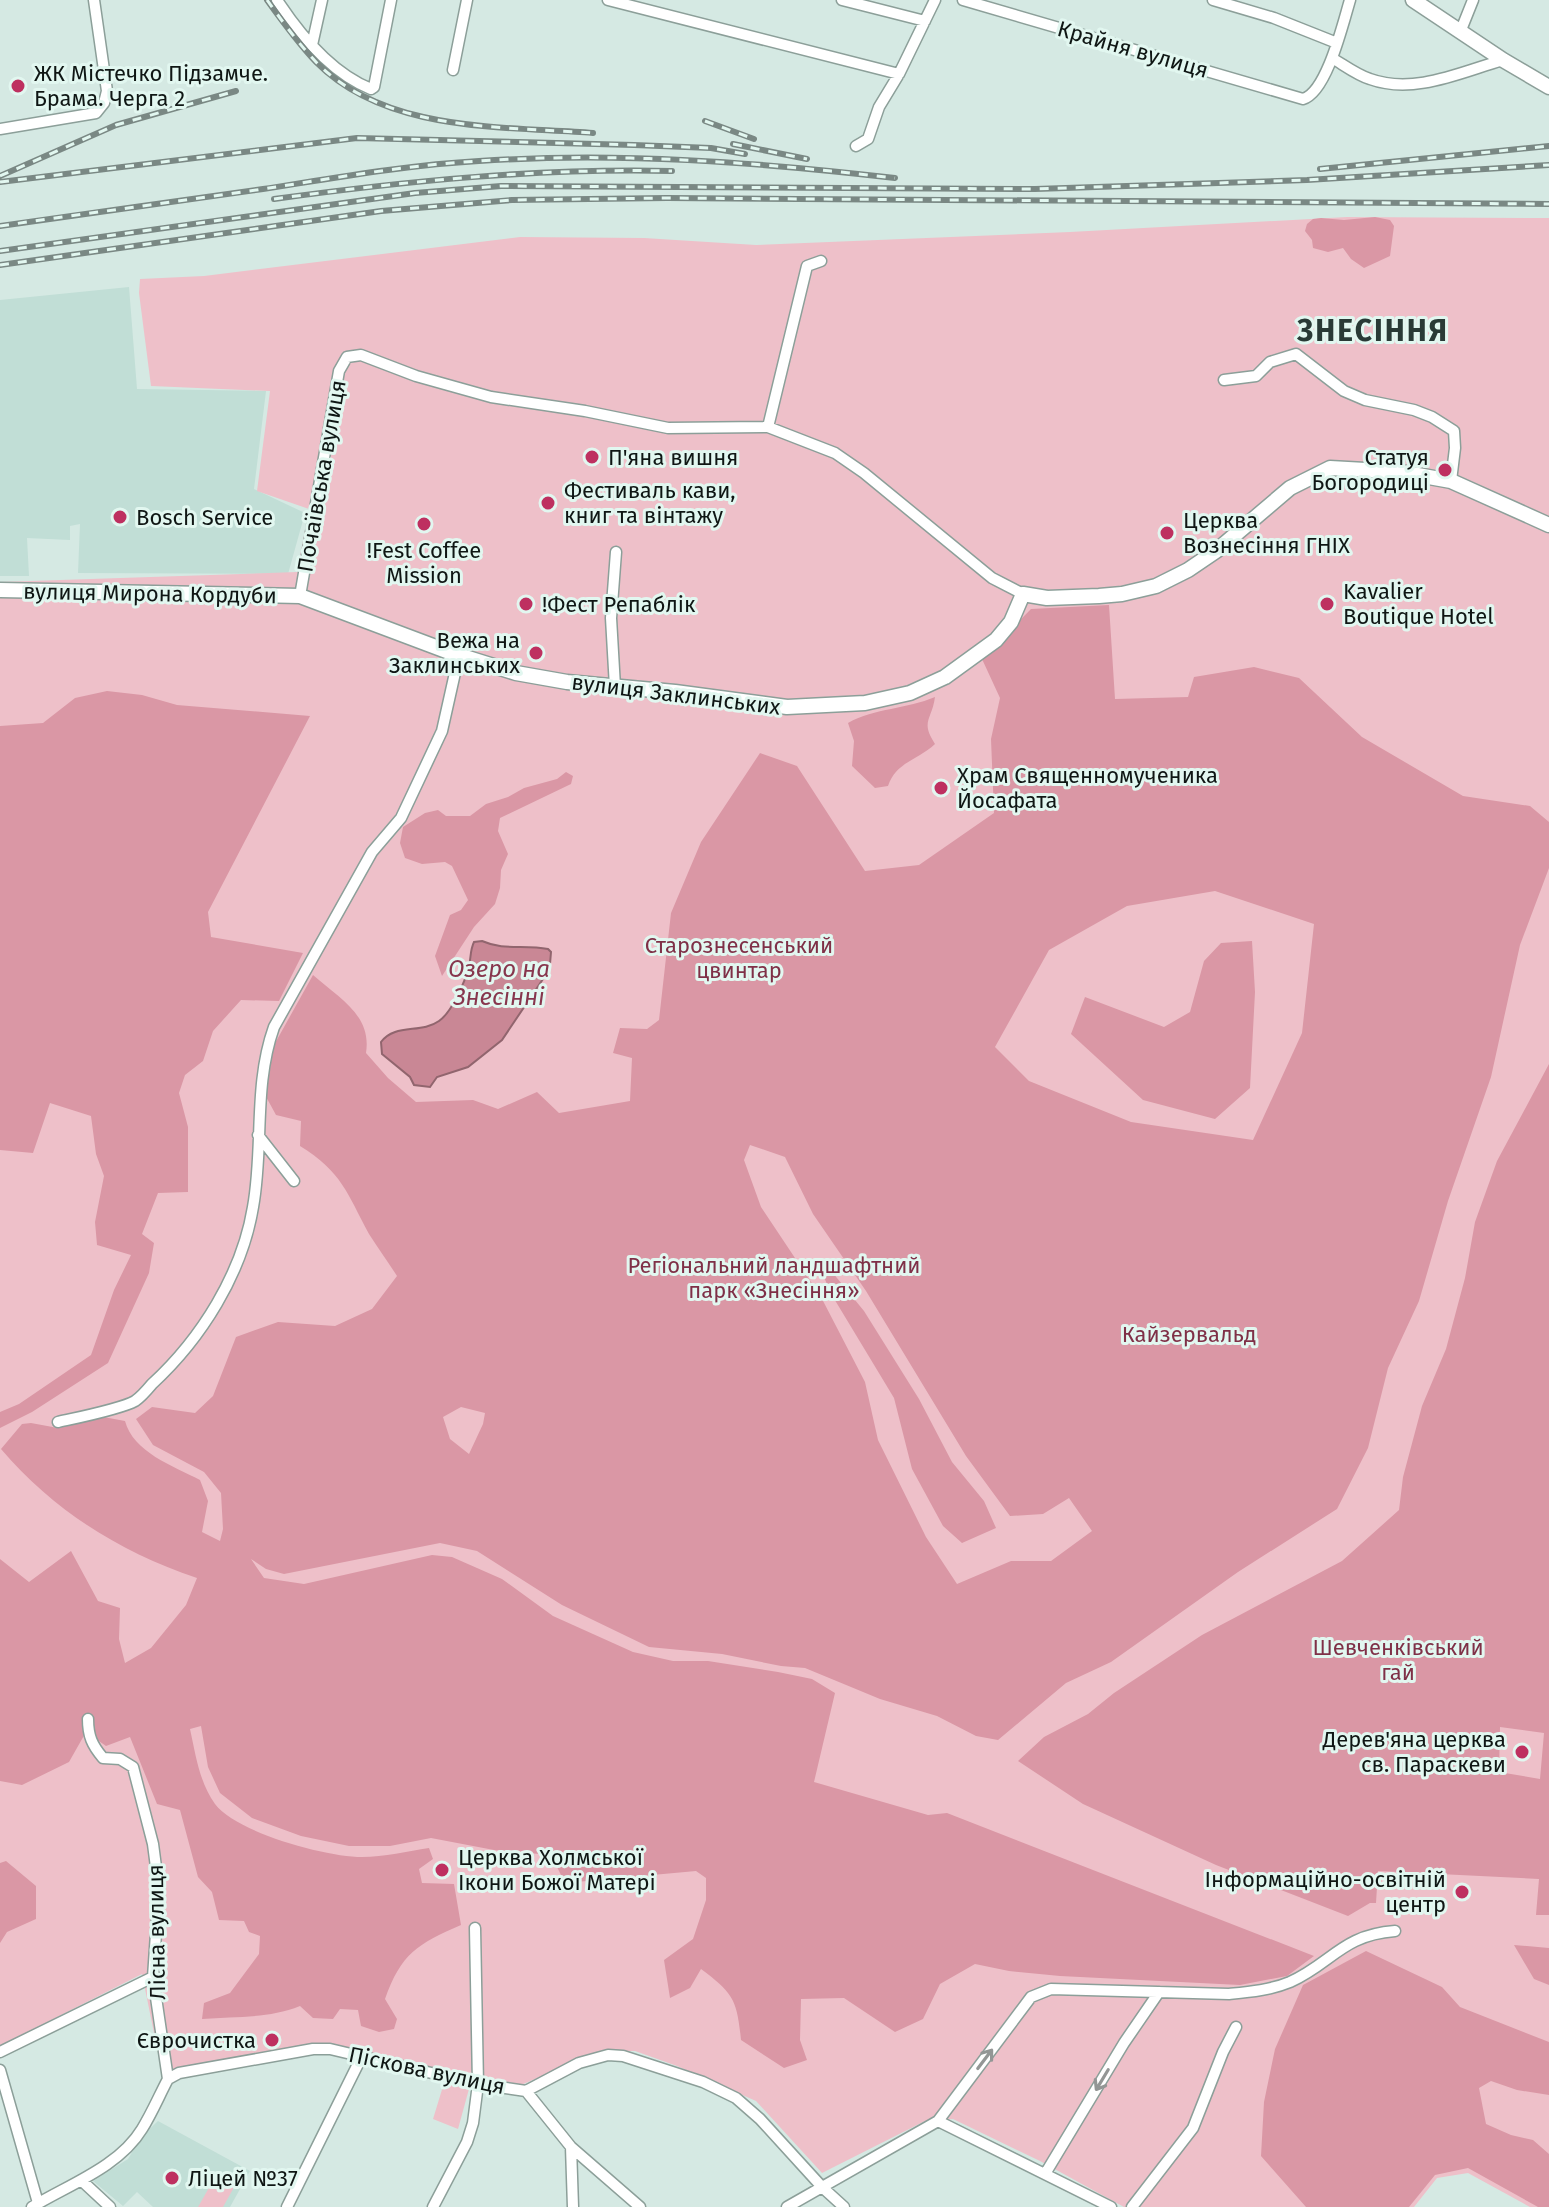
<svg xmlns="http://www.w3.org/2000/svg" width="1549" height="2207" viewBox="0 0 1549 2207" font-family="'Fira Sans',sans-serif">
	<rect width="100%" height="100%" fill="#d5e9e3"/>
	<path fill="#c1ded6" d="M 129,287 L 137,389 L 266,391 L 254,489 L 305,513 L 288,574 L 78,573 L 80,524 L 70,526 L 70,540 L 27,538 L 29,576 L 0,576 L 0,300 Z
		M 158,2121 L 250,2171 L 230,2207 L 153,2207 L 137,2192 L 123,2206 L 93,2181 L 128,2159 L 142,2136 Z"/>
	<path fill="#eec0c9" d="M 1347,217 L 1549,218 L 1549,2207 L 1530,2207 L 1468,2173 L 1437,2178 L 1414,2207 L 1124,2207 L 1040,2161 L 953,2119 L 925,2121 L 822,2173 L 756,2101 L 677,2066 L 635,2051 L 600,2051 L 521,2085 L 467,2077 L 328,2045 L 163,2077 L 142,1974 L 0,2046 L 0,582 L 297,572 L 309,509 L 257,491 L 270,391 L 151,386 L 139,293 L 140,279 L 204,276 L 520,237 L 644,238 L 756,245 L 1070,232 Z
		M 444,2083 L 469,2089 L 458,2129 L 433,2119 Z
		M 218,2172 L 237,2182 L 223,2207 L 198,2207 Z"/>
	<path fill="#da97a5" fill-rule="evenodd" d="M 1321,218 L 1344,220 L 1375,217 L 1390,220 L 1394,226 L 1390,256 L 1364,268 L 1351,259 L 1343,248 L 1328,252 L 1313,248 L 1312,240 L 1305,231 L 1307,224 L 1313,219 Z
		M 1109,605 L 1115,699 L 1188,697 L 1194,677 L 1254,667 L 1299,678 L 1362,737 L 1463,796 L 1530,806 L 1549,822 L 1549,868 L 1520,945 L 1491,1077 L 1448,1201 L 1419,1301 L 1388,1368 L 1368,1448 L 1337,1509 L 1238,1572 L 1111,1662 L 1066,1683 L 998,1740 L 976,1736 L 937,1716 L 880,1699 L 805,1668 L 781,1666 L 722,1654 L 649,1647 L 562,1605 L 477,1551 L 440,1543 L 284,1574 L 266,1569 L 251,1559 L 264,1578 L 304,1584 L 432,1555 L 452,1557 L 502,1579 L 553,1616 L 633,1652 L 673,1661 L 708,1661 L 778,1672 L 812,1679 L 835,1693 L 814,1782 L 928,1815 L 947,1813 L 1314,1956 L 1287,1976 L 1240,1985 L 1060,1976 L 1009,1971 L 975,1964 L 940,1984 L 923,2019 L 895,2032 L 844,1998 L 801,1999 L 800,2040 L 807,2060 L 784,2068 L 741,2040 C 737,1999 733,1993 701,1969 L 690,1988 L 670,1998 L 664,1960 L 693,1939 L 706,1900 L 706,1878 L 696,1871 L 565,1883 L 551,1855 L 494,1850 L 431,1838 L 390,1846 L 349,1846 L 301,1836 L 252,1818 L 220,1793 L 208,1767 L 201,1726 L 190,1729 C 196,1756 199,1781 215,1804 C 237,1833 327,1857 362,1857 C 384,1857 408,1851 429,1848 L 433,1859 L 419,1869 L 422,1883 L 454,1884 L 461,1925 C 417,1944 401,1954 385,1999 L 397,2019 L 394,2029 L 379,2032 L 361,2026 L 358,2010 L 340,2009 L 333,2019 L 313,2018 L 300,2006 C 268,2019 236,2016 202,2019 L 204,2003 L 230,1993 L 259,1954 L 260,1936 L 249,1932 L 244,1921 L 219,1920 L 212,1892 L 198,1877 L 180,1810 L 157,1804 L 130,1737 L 106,1746 L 86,1732 L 69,1762 L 22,1785 L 0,1781 L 0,1559 L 29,1582 L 71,1551 L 98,1601 L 120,1608 L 119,1639 L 125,1663 L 151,1648 L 186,1605 L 197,1578 C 120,1552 54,1511 1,1449 L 22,1424 L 31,1423 L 58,1428 L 98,1416 L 125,1421 C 133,1452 173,1466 200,1480 L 208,1501 L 202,1532 L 220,1541 L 223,1529 L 221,1493 L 204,1472 L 153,1445 L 136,1419 L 152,1407 L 195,1413 L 213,1396 L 236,1337 L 278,1322 L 335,1326 L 372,1309 L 397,1276 C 388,1262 378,1248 369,1234 C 347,1193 342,1172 300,1146 L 301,1121 L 276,1115 L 264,1093 L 274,1045 L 313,975 C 339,998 372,1015 366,1053 L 388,1078 L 416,1102 L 473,1100 L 498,1109 L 537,1092 L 559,1113 L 630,1101 L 632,1058 L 613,1053 L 620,1028 L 647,1029 L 659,1020 L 671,913 L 701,842 L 760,753 L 797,766 L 865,871 L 919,865 L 994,813 L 991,739 L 1000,698 L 982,659 L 1031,609 ZM 1215,891 L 1314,924 L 1302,1033 L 1253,1140 L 1131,1122 L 1029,1081 L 995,1047 L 1049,950 L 1127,906 ZM 750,1145 L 785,1157 L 813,1214 L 866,1291 L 966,1456 L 1010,1516 L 1043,1514 L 1069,1498 L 1092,1531 L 1051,1561 L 1011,1561 L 957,1584 L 926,1537 L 878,1440 L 865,1382 L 821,1297 L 761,1207 L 744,1160 ZM 461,1407 L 485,1413 L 483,1424 L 469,1454 L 450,1439 L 443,1417 Z
		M 107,691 L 142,695 L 177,705 L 310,716 L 208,912 L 211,937 L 303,953 L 279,1001 L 241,1000 L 213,1031 L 203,1061 L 185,1075 L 179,1093 L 188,1127 L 188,1192 L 158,1193 L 142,1234 L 154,1243 L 149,1273 L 108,1363 L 32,1412 L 0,1428 L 0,1412 L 19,1404 L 91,1355 L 114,1290 L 131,1255 L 97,1245 L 95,1222 L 104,1176 L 96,1154 L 91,1116 L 50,1103 L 33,1153 L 0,1150 L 0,726 L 43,723 L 75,698 Z
		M 935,697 C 932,720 920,721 935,744 C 918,760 896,762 888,786 L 875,788 L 852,766 L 854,741 L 848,723 C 875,708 907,709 935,697 Z
		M 566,772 L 573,776 L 571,784 L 500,818 L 498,831 L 508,854 L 501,870 L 500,888 L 495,904 L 474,927 L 442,976 L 435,956 L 450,915 L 461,910 L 468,900 L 452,866 L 445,862 L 422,864 L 405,858 L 400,843 L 403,827 L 425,813 L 438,810 L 446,816 L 470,816 L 486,804 L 508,797 L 524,788 L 557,779 Z
		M 1252,941 L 1255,992 L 1250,1088 L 1215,1119 L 1143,1100 L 1071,1034 L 1085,997 L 1164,1027 L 1190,1012 L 1204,961 L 1221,943 Z
		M 1549,1064 L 1549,1915 L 1536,1915 L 1539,1879 L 1378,1871 L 1376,1903 L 1370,1903 L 1348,1916 L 1216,1865 L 1083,1804 L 1018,1761 L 1044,1737 L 1088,1714 L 1114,1693 L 1202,1635 L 1342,1561 L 1399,1510 L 1403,1477 L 1422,1406 L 1446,1349 L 1465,1278 L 1475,1222 L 1497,1161 ZM 1500,1727 L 1544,1733 L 1540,1779 L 1499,1772 Z
		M 817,1259 L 828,1267 L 864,1311 L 919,1399 L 952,1462 L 984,1501 L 996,1528 L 962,1543 L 943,1526 L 912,1469 L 894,1398 L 830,1292 Z
		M 6,1861 L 36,1886 L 36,1919 L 7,1932 L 0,1943 L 0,1863 Z
		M 1514,1945 L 1549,1948 L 1549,1985 L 1534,1979 Z
		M 1366,1951 L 1442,1987 L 1460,2007 L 1549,2042 L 1549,2095 L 1517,2090 L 1491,2081 L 1479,2088 L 1486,2124 L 1511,2135 L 1533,2140 L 1549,2154 L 1549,2207 L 1538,2207 L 1468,2168 L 1435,2175 L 1409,2207 L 1306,2207 L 1261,2156 L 1264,2102 L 1275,2049 L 1303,1985 Z"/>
	<path fill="#c98795" stroke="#91656e" stroke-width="2" d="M 482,941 C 504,951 525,944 548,949 L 551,952 L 550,964 L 545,976 L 502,1040 L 468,1067 L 437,1077 L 430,1087 L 414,1085 L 410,1077 L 382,1054 L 381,1042 C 395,1023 421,1034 439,1021 C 452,1012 465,982 469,966 C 471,958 470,950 474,942 Z"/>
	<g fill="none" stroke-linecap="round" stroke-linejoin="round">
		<g stroke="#8c9f99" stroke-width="13">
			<path id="street" d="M 277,0 C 300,35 331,73 371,89 L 374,87 L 391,0
				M 608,0 L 899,74
				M 842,0 L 925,21
				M 963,0 L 1303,99 C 1327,92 1343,23 1350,0
				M 1213,0 L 1274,18 L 1337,43
				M 1461,30 L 1473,0
				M 312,45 L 322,0
				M 1332,58 C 1344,65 1357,75 1370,79 C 1414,95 1461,72 1503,60
				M 453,70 L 467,0
				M 0,129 L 96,113 L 104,103 L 107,91 L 94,0
				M 856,146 L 868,139 L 879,107 L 899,74 L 935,0
				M 1224,380 L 1256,376 L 1270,362 L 1296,354 L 1344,391 L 1365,400 L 1414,410 L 1432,417 L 1454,431 L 1455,448 L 1451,481
				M 768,427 L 807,266 L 821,261
				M 300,596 L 339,371 L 347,357 L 361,355 L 416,376 L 491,397 L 585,411 L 668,428 L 768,427 L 835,453 L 864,473 L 992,578 L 1023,594
				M 615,687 L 611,618 L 616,552
				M 258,1135 L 294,1181
				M 58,1422 C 76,1418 121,1409 135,1401 C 141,1397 147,1390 152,1384 C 201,1339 242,1274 253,1207 C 264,1147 253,1086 274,1027 L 372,852 L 401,818 L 442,731 L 459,655
				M 88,1719 C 88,1736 92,1745 103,1758 L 120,1759 L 133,1767 L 153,1844 L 159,1890 L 153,1977 L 168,2079
				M 0,2052 L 153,1977
				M 0,2070 L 38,2203
				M 168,2079 L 179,2073 L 313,2049 L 330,2049 L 478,2084 L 526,2091 L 571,2147 L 640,2207
				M 526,2091 L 579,2063 L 608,2055 L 623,2056 L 703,2082 L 736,2098 L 760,2119 L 822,2187 L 844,2207
				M 938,2121 L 1111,2207
				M 571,2147 L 573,2207
				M 1045,2174 L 1124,2043 L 1159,1992
				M 81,2180 L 110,2207
				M 32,2207 C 68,2185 119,2167 142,2129 C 152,2113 159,2096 168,2079
				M 287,2207 L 362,2056
				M 433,2207 L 467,2142 L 473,2123 L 478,2084 L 475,1928
				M 787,2207 L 938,2121 L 1031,1997 L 1051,1989 L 1229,1994 C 1249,1992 1271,1990 1290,1982 C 1332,1963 1342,1935 1395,1931
				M 1132,2207 L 1193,2128 L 1223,2052 L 1236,2027"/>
		</g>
		<g stroke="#8c9f99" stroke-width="17">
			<path id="secondary" d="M 1413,0 L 1503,60 L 1549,87
				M 0,590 L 300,596 L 449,652 L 516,673 L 567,682 L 675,692 L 787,707 L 865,703 L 910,693 L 945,677 L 996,640 L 1011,622 L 1023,594 L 1047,598 L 1099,596 L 1122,594 L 1156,586 L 1188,570 L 1216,551 L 1290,488 L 1330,468 L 1401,472 L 1451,481 L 1549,525"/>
		</g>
		<use href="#street" stroke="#fff" stroke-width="10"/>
		<use href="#secondary" stroke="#fff" stroke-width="14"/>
		<g stroke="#7a8884" stroke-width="6">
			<path id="rail" d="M 267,0 C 282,21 298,43 316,62 C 386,133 502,126 593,133
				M 705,121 L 754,139
				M 733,144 L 807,159
				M 1320,169 L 1549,146
				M 0,176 L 116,125 L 236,91
				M 0,182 L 357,138 L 634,145 L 711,148 L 745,154
				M 274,199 C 406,181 538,168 672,171
				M 0,226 C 88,213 175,202 263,189 C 334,178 407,165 479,161 C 618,152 757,162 895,178
				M 0,251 L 415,193 L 501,186 L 1035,189 L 1307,180 L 1549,165
				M 0,265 L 381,211 L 512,200 L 667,198 L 1549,204"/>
		</g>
		<use href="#rail" stroke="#e2f7f0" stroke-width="3" stroke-dasharray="9" stroke-linecap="butt"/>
	</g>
	<defs><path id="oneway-shaft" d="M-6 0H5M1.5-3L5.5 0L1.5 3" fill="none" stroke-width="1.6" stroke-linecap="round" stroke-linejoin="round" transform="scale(2)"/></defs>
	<g stroke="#939695">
		<use href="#oneway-shaft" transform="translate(985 2059) rotate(-53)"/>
		<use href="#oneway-shaft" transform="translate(1102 2080) rotate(121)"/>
	</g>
	<g fill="#be3060" stroke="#e2f7f0" stroke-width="3">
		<circle cx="18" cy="86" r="8"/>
		<circle cx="592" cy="457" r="8"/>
		<circle cx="1445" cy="470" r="8"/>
		<circle cx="548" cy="503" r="8"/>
		<circle cx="120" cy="517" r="8"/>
		<circle cx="424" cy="524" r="8"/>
		<circle cx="1167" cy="533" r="8"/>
		<circle cx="526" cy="604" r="8"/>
		<circle cx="1327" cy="604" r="8"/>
		<circle cx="536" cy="653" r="8"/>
		<circle cx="941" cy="788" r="8"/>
		<circle cx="1522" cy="1752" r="8"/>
		<circle cx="442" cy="1870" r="8"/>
		<circle cx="1462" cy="1892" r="8"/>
		<circle cx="272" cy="2040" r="8"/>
		<circle cx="172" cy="2178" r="8"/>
	</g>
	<g text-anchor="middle" stroke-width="6" stroke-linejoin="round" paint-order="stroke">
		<g font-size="22" fill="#0f1614" stroke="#e2f7f0">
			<text transform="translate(1133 49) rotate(16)" y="8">Крайня вулиця</text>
			<text transform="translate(321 476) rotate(-80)" y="8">Почаївська вулиця</text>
			<text transform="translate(150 593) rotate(1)" y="8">вулиця Мирона Кордуби</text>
			<text transform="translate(676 694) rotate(7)" y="8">вулиця Заклинських</text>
			<text transform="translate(156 1932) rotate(-91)" y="8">Лісна вулиця</text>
			<text transform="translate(427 2070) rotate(12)" y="8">Піскова вулиця</text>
		</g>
		<g font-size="22" fill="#0f1614" stroke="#e2f7f0" text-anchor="start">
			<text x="34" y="81">ЖК Містечко Підзамче.<tspan x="34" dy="25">Брама. Черга 2</tspan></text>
			<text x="608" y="465">П'яна вишня</text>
			<text x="1429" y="465" text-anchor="end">Статуя<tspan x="1429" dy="25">Богородиці</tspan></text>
			<text x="564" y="498">Фестиваль кави,<tspan x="564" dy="25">книг та вінтажу</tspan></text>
			<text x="136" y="525">Bosch Service</text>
			<text x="1183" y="528">Церква<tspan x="1183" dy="25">Вознесіння ГНІХ</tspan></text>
			<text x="424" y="558" text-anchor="middle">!Fest Coffee<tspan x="424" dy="25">Mission</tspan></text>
			<text x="1343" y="599">Kavalier<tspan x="1343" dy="25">Boutique Hotel</tspan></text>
			<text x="542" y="612">!Фест Репаблік</text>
			<text x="520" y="648" text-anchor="end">Вежа на<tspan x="520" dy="25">Заклинських</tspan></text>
			<text x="957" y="783">Храм Священномученика<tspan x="957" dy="25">Йосафата</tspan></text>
			<text x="1506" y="1747" text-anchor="end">Дерев'яна церква<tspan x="1506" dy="25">св. Параскеви</tspan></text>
			<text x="458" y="1865">Церква Холмської<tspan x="458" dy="25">Ікони Божої Матері</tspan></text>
			<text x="1446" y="1887" text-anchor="end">Інформаційно-освітній<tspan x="1446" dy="25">центр</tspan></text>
			<text x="256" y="2048" text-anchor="end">Єврочистка</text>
			<text x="188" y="2186">Ліцей №37</text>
		</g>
		<g font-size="22" fill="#7f3047" stroke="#e2f7f0">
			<text x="739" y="953">Старознесенський<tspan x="739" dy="25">цвинтар</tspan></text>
			<text x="774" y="1273">Регіональний ландшафтний<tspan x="774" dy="25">парк «Знесіння»</tspan></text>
			<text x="1189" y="1342">Кайзервальд</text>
			<text x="1398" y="1655">Шевченківський<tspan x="1398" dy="25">гай</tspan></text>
		</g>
		<g font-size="24" font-style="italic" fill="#87364d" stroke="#e2f7f0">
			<text x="499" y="977">Озеро на<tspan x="499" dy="28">Знесінні</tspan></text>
		</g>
		<g font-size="30" font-weight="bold" letter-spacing="2" fill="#293a36" stroke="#e2f7f0">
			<text x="1373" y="341">ЗНЕСІННЯ</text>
		</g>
	</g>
</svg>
